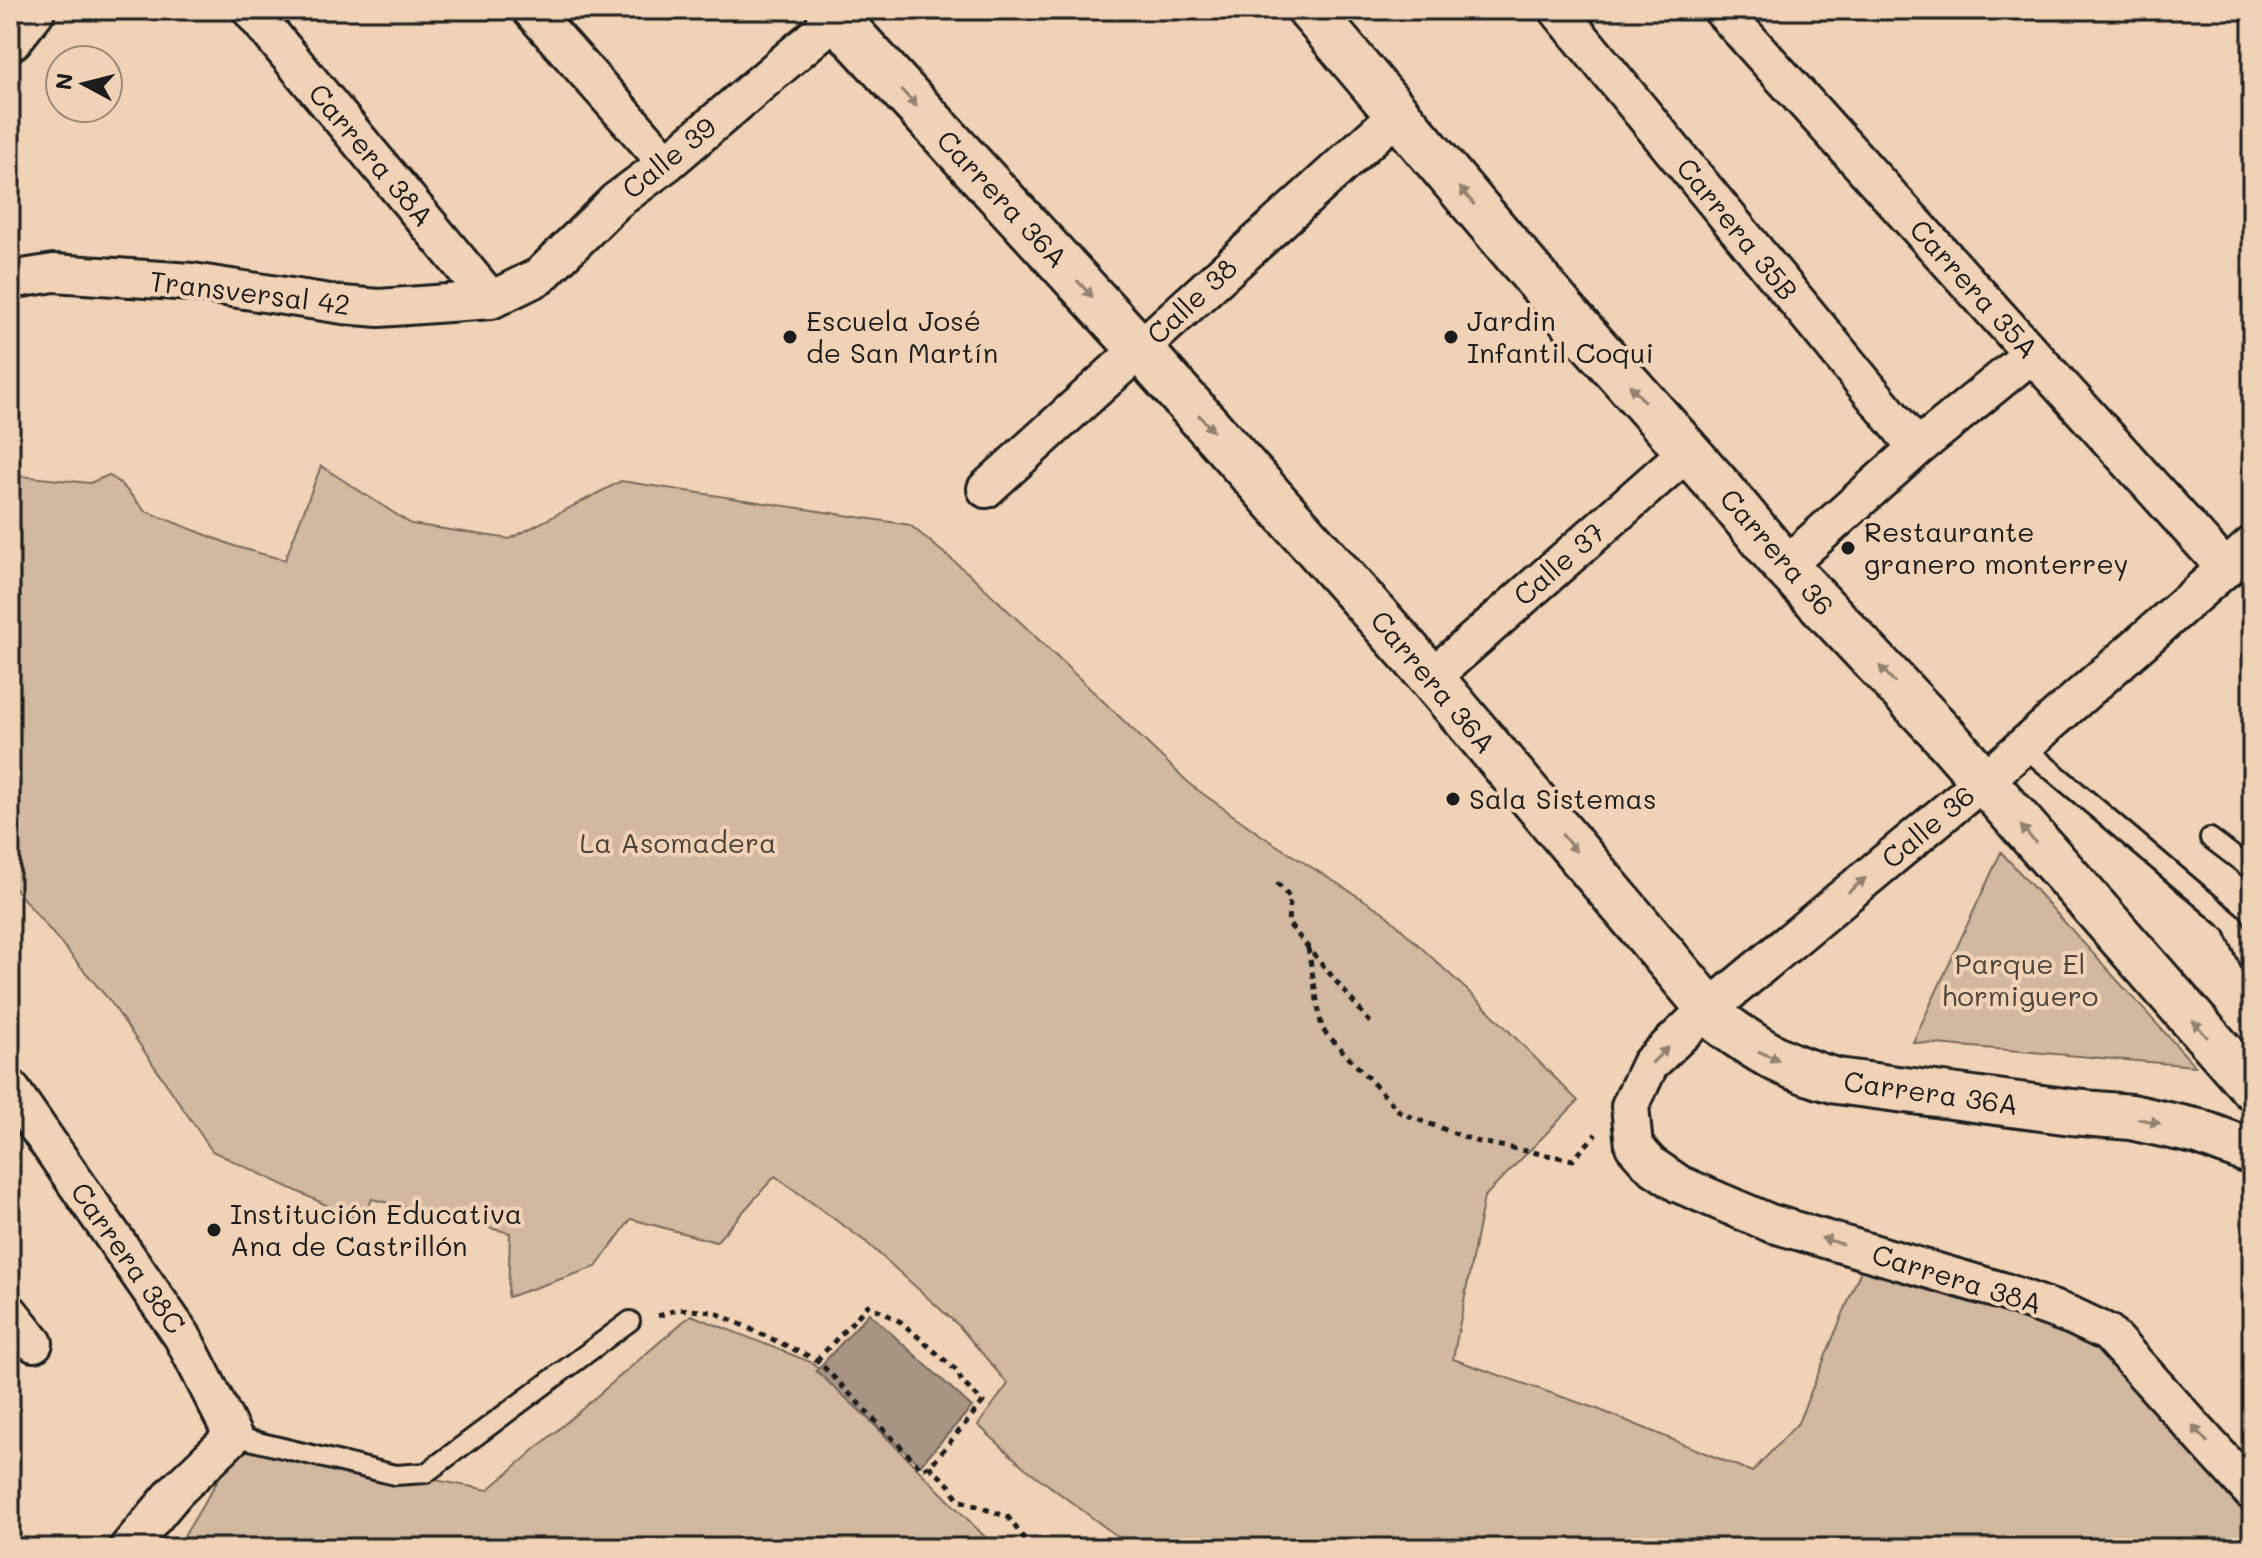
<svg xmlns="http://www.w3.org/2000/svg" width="2262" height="1558" viewBox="0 0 2262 1558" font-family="Mali,sans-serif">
	<rect width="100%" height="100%" fill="#f0d3b6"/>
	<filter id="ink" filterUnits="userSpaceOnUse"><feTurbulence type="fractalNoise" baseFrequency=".0125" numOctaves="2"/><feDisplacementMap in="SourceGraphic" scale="16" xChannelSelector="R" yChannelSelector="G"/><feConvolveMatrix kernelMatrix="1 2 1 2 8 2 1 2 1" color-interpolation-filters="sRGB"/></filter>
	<g filter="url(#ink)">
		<path fill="#d1b8a0" stroke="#766a5e" stroke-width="2" d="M 321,466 L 411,524 L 510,539 L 621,481 L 910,525 L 974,578 L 1192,786 L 1268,840 L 1383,912 L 1484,1006 L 1578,1101 L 1484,1197 L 1453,1359 L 1600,1410 L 1752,1472 L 1798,1423 L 1861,1270 L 1944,1288 L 2094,1341 L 2252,1523 L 2252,1548 L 1133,1548 L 1024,1467 L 978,1425 L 1008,1384 L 959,1326 L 866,1242 L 775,1176 L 716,1242 L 631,1219 L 596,1267 L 508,1297 L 510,1233 L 372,1199 L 362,1222 L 212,1151 L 110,1001 L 10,883 L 10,475 L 90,483 L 109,475 L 123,486 L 145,511 L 237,547 L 285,560 Z
			M 2001,852 L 2195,1066 L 1913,1042 Z
			M 691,1315 L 813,1363 L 996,1548 L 177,1548 L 240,1443 L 488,1490 Z"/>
		<path fill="#a79482" stroke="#6f6459" stroke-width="2" d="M 869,1313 L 972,1407 L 920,1465 L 816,1371 Z"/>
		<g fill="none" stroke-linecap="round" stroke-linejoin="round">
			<g stroke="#1c1c1c" stroke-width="24">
				<path id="service" d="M 2023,746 L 2233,924 L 2252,966
					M 2210,838 L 2252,870
					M 233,1436 L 395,1475 L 426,1473 L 630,1321"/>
			</g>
			<g stroke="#1c1c1c" stroke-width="42">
				<path id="minor" d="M 251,10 L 491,300
					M 531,10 L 667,163
					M 1558,10 L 1917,448
					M 1722,10 L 2226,569
					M 10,280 L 54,273 L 192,282 L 343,305 L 379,308 L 491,300 L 540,276 L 616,201 L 667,163 L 846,10
					M 986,489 L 1399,113
					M 2252,545 L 2001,766 L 1696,1020 L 1650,1064 L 1630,1106 L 1634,1146 L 1651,1165 L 1679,1184 L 1770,1223 L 2002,1291 L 2072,1316 L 2108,1333 L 2252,1492
					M 1785,566 L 1917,448 L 2032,354
					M 1431,678 L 1688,451
					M 10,1088 L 182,1336 L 233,1436 L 176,1491 L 128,1548
					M 10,1313 L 34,1343"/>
			</g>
			<g stroke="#1c1c1c" stroke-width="50">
				<path id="tertiary" d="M 829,10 L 1140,349 L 1416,660 L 1721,1023 C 1761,1053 1788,1068 1837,1081 L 2072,1112 L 2131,1117 L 2199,1132 L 2252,1152
					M 1310,10 L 1561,308 L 1722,490 L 1785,566 L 1940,731 L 2252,1087
					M 10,38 L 32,10"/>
			</g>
			<path stroke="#1c1c1c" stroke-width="5" stroke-dasharray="6 6" stroke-linecap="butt" d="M 1277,883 L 1290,898 L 1288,923 L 1374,1027
				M 1308,948 L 1322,1029 L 1401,1113 L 1475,1141 L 1573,1160 L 1596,1134
				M 658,1316 L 679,1309 L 714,1312 L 817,1360 L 922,1469 L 931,1465 L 983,1402 L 962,1382 L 957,1371 L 901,1322 L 868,1305 L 817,1360
				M 929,1466 L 949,1485 L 959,1500 L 1008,1517 L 1031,1548"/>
			<use href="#service" stroke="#f0d3b6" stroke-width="18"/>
			<use href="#minor" stroke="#f0d3b6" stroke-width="36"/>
			<use href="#tertiary" stroke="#f0d3b6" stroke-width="44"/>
		</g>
		<defs><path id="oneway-solid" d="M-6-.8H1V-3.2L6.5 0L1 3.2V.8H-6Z" transform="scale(2)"/></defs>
		<g fill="#918171">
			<use href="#oneway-solid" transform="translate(909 98) rotate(47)"/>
			<use href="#oneway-solid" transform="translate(1467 196) rotate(-130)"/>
			<use href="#oneway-solid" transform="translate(1085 289) rotate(47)"/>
			<use href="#oneway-solid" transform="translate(1637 393) rotate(-132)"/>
			<use href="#oneway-solid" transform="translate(1206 423) rotate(48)"/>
			<use href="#oneway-solid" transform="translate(1887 674) rotate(-133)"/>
			<use href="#oneway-solid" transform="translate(2028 834) rotate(-131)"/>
			<use href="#oneway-solid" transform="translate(1569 843) rotate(50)"/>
			<use href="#oneway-solid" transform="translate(1857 885) rotate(-40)"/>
			<use href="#oneway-solid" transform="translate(2200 1029) rotate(-131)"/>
			<use href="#oneway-solid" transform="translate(1660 1055) rotate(-44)"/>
			<use href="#oneway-solid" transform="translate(1769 1056) rotate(25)"/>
			<use href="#oneway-solid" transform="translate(2149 1121) rotate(12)"/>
			<use href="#oneway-solid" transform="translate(1832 1241) rotate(-164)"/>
			<use href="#oneway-solid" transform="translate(2200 1434) rotate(-132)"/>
		</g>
	</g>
	<g fill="#1c1c1c" stroke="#f0d3b6" stroke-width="3">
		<circle cx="790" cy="337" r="8"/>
		<circle cx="1451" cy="337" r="8"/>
		<circle cx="1848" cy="548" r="8"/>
		<circle cx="1453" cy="799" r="8"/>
		<circle cx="214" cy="1230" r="8"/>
	</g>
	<g text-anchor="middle" stroke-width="8" stroke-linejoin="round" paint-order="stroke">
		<g font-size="28" fill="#1c1c1c" stroke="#f0d3b6">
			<text transform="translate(371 155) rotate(50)" y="10">Carrera 38A</text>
			<text transform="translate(669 158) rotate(-39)" y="10">Calle 39</text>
			<text transform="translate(1002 199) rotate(47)" y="10">Carrera 36A</text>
			<text transform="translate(1737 229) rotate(51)" y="10">Carrera 35B</text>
			<text transform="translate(1974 289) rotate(48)" y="10">Carrera 35A</text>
			<text transform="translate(250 293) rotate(7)" y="10">Transversal 42</text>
			<text transform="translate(1192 301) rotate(-43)" y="10">Calle 38</text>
			<text transform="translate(1777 552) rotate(49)" y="10">Carrera 36</text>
			<text transform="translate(1559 564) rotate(-41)" y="10">Calle 37</text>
			<text transform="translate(1433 682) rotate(50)" y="10">Carrera 36A</text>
			<text transform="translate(1928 827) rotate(-40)" y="10">Calle 36</text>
			<text transform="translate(1931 1093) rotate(8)" y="10">Carrera 36A</text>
			<text transform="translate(128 1258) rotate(55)" y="10">Carrera 38C</text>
			<text transform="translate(1957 1279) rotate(17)" y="10">Carrera 38A</text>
		</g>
		<g font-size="28" fill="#1c1c1c" stroke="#f0d3b6" text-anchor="start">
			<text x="806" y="331">Escuela José<tspan x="806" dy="32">de San Martín</tspan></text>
			<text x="1467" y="331">Jardin<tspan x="1467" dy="32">Infantil Coqui</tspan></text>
			<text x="1864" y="542">Restaurante<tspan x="1864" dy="32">granero monterrey</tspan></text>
			<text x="1469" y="809">Sala Sistemas</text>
			<text x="230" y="1224">Institución Educativa<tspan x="230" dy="32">Ana de Castrillón</tspan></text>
		</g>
		<g font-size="28" fill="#49433d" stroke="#f0d3b6">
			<text x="678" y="853">La Asomadera</text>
			<text x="2020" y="974">Parque El<tspan x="2020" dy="32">hormiguero</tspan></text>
		</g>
	</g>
	<rect width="2262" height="1558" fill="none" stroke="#f0d3b6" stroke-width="40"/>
	<rect x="20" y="20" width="2222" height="1518" fill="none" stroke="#1c1c1c" stroke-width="3" filter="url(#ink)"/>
	<g transform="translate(84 84) rotate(277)"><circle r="38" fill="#f0d3b6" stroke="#9b8a78" stroke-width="2"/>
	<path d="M0-6L14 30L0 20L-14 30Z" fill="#1c1c1c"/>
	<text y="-12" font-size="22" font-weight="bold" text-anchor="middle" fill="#1c1c1c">N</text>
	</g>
</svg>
